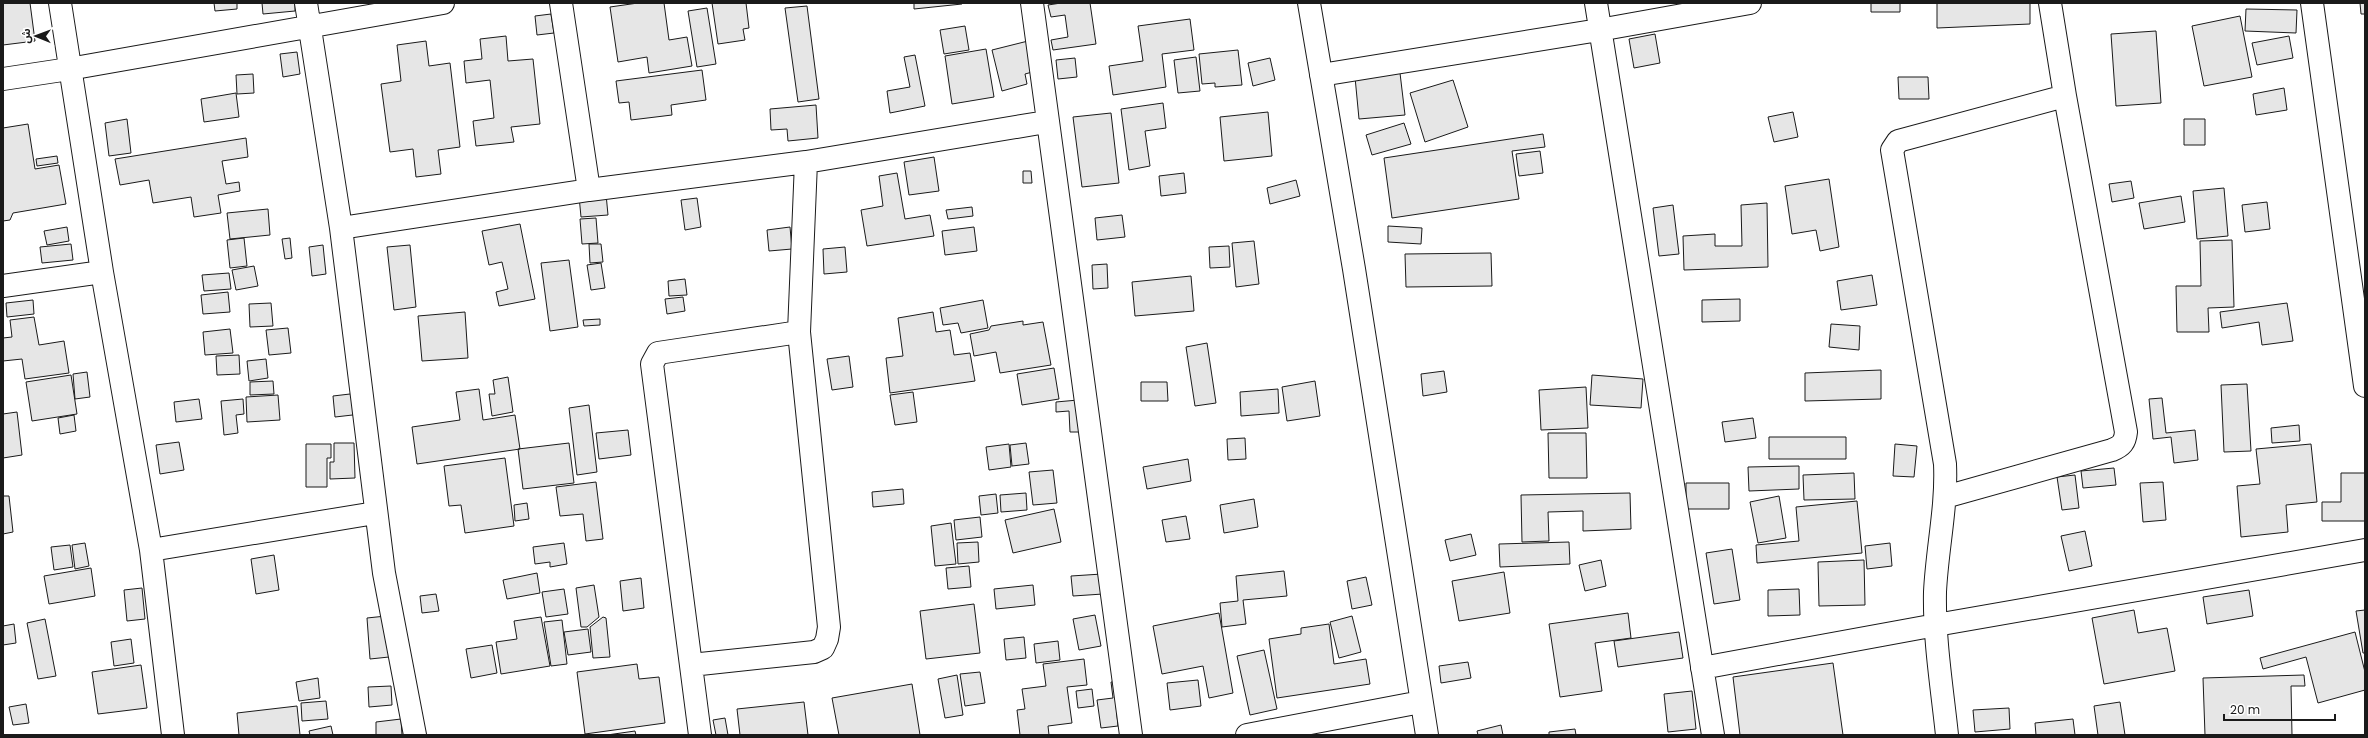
<svg xmlns="http://www.w3.org/2000/svg" width="2368" height="738" viewBox="0 0 2368 738" font-family="Poppins,'Noto Sans Arabic',sans-serif">
	<rect width="100%" height="100%" fill="#fff"/>
	<path fill="#e6e6e6" stroke="#1a1a1a" d="M 3,3 L 30,3 L 35,41 L 3,45 Z
		M 214,3 L 237,3 L 237,9 L 215,11 Z
		M 262,3 L 295,3 L 295,11 L 263,14 Z
		M 638,3 L 664,3 L 669,40 L 687,37 L 692,66 L 649,73 L 647,57 L 618,62 L 610,7 Z
		M 712,3 L 746,3 L 749,28 L 743,29 L 745,40 L 718,44 Z
		M 914,3 L 962,3 L 962,4 L 914,9 Z
		M 1061,3 L 1090,3 L 1096,44 L 1053,50 L 1051,40 L 1068,37 L 1065,15 L 1051,17 L 1048,5 Z
		M 1871,3 L 1900,3 L 1900,12 L 1871,12 Z
		M 1937,3 L 2030,3 L 2030,24 L 1937,28 Z
		M 2360,3 L 2365,3 L 2365,14 L 2361,14 Z
		M 807,6 L 819,99 L 798,102 L 785,8 Z
		M 707,8 L 716,64 L 697,67 L 688,11 Z
		M 2246,9 L 2297,10 L 2296,33 L 2245,31 Z
		M 551,14 L 554,33 L 537,35 L 535,16 Z
		M 2240,16 L 2252,77 L 2204,86 L 2192,26 Z
		M 1190,19 L 1194,50 L 1162,54 L 1166,87 L 1113,95 L 1109,66 L 1143,61 L 1138,26 Z
		M 965,26 L 969,50 L 944,54 L 940,30 Z
		M 2156,31 L 2161,103 L 2116,106 L 2111,34 Z
		M 1655,34 L 1660,63 L 1634,68 L 1629,39 Z
		M 506,36 L 508,61 L 533,59 L 540,124 L 511,127 L 514,142 L 476,146 L 473,121 L 494,118 L 490,80 L 466,83 L 464,61 L 482,59 L 480,39 Z
		M 2289,36 L 2293,58 L 2257,65 L 2252,43 Z
		M 426,41 L 429,66 L 450,63 L 460,147 L 438,150 L 441,174 L 416,177 L 413,149 L 390,152 L 381,84 L 401,81 L 397,45 Z
		M 1028,41 L 1036,71 L 1025,74 L 1027,84 L 1002,91 L 992,50 Z
		M 986,49 L 994,97 L 952,104 L 945,56 Z
		M 1238,50 L 1242,85 L 1215,87 L 1215,83 L 1202,84 L 1199,54 Z
		M 297,52 L 300,74 L 283,77 L 280,54 Z
		M 915,55 L 925,106 L 890,113 L 887,91 L 910,87 L 904,57 Z
		M 1196,57 L 1200,91 L 1178,93 L 1174,60 Z
		M 1075,58 L 1077,77 L 1058,79 L 1056,60 Z
		M 1270,58 L 1275,80 L 1253,86 L 1248,63 Z
		M 702,70 L 706,100 L 671,105 L 672,115 L 631,120 L 629,102 L 619,103 L 616,81 Z
		M 1400,73 L 1405,115 L 1359,119 L 1355,77 Z
		M 253,74 L 254,93 L 237,94 L 236,75 Z
		M 1898,77 L 1928,77 L 1929,99 L 1899,99 Z
		M 1453,80 L 1468,127 L 1425,142 L 1410,93 Z
		M 2284,88 L 2287,110 L 2256,115 L 2253,94 Z
		M 236,93 L 239,117 L 204,122 L 201,99 Z
		M 1163,103 L 1166,128 L 1145,131 L 1150,166 L 1129,170 L 1121,109 Z
		M 816,105 L 818,138 L 788,141 L 787,129 L 771,130 L 770,109 Z
		M 1268,112 L 1272,156 L 1224,161 L 1220,117 Z
		M 1793,112 L 1798,137 L 1774,142 L 1768,117 Z
		M 1111,113 L 1119,183 L 1082,187 L 1073,117 Z
		M 127,119 L 131,153 L 109,156 L 105,123 Z
		M 2184,119 L 2205,119 L 2205,145 L 2184,145 Z
		M 1404,123 L 1411,144 L 1372,155 L 1366,135 Z
		M 28,124 L 35,169 L 59,165 L 66,204 L 13,213 L 10,220 L 3,221 L 3,128 Z
		M 1543,134 L 1545,147 L 1512,151 L 1519,199 L 1392,218 L 1384,158 Z
		M 246,138 L 248,157 L 222,161 L 226,184 L 239,182 L 240,191 L 218,195 L 221,213 L 194,217 L 191,197 L 153,203 L 149,180 L 120,185 L 115,159 Z
		M 1540,151 L 1543,173 L 1519,176 L 1516,154 Z
		M 57,156 L 58,163 L 37,166 L 36,159 Z
		M 934,157 L 939,191 L 909,195 L 904,162 Z
		M 1023,171 L 1031,171 L 1032,183 L 1023,183 Z
		M 897,173 L 905,219 L 930,215 L 934,236 L 867,246 L 861,210 L 883,206 L 879,176 Z
		M 1184,173 L 1186,193 L 1161,196 L 1159,176 Z
		M 1829,179 L 1839,247 L 1820,251 L 1816,230 L 1792,234 L 1785,186 Z
		M 1296,180 L 1300,196 L 1270,204 L 1267,188 Z
		M 2131,181 L 2134,198 L 2112,202 L 2109,184 Z
		M 2224,188 L 2228,236 L 2197,239 L 2193,191 Z
		M 606,194 L 608,215 L 581,217 L 579,196 Z
		M 2181,196 L 2185,222 L 2144,229 L 2139,203 Z
		M 697,198 L 701,227 L 685,230 L 681,200 Z
		M 2267,202 L 2270,229 L 2245,232 L 2242,205 Z
		M 1767,203 L 1768,267 L 1684,270 L 1683,236 L 1715,234 L 1715,246 L 1742,246 L 1741,205 Z
		M 1673,205 L 1679,254 L 1659,256 L 1653,208 Z
		M 972,207 L 973,216 L 948,219 L 946,210 Z
		M 268,209 L 270,235 L 230,239 L 227,213 Z
		M 1122,215 L 1125,237 L 1097,240 L 1095,218 Z
		M 596,218 L 598,243 L 582,244 L 580,219 Z
		M 520,224 L 535,299 L 499,306 L 496,292 L 508,289 L 502,262 L 489,265 L 482,231 Z
		M 1388,226 L 1422,228 L 1421,244 L 1388,242 Z
		M 67,227 L 69,241 L 47,245 L 44,231 Z
		M 790,227 L 792,249 L 769,251 L 767,230 Z
		M 974,227 L 977,251 L 945,255 L 942,231 Z
		M 244,238 L 247,266 L 230,268 L 227,240 Z
		M 290,238 L 292,258 L 285,259 L 282,239 Z
		M 2232,240 L 2234,307 L 2208,308 L 2209,332 L 2177,332 L 2176,286 L 2201,286 L 2200,241 Z
		M 1254,241 L 1259,284 L 1236,287 L 1232,243 Z
		M 71,244 L 73,260 L 42,263 L 40,247 Z
		M 589,244 L 601,244 L 603,262 L 590,263 Z
		M 323,245 L 326,274 L 312,276 L 309,247 Z
		M 410,245 L 416,307 L 394,310 L 387,247 Z
		M 1229,246 L 1230,267 L 1210,268 L 1209,247 Z
		M 845,247 L 847,272 L 824,274 L 823,249 Z
		M 1491,253 L 1492,286 L 1406,287 L 1405,254 Z
		M 569,260 L 578,327 L 550,331 L 541,263 Z
		M 601,263 L 605,288 L 591,290 L 587,265 Z
		M 1107,264 L 1108,288 L 1093,289 L 1092,265 Z
		M 254,266 L 258,286 L 236,290 L 232,270 Z
		M 229,273 L 231,289 L 204,291 L 202,275 Z
		M 1872,275 L 1877,305 L 1841,310 L 1837,281 Z
		M 1191,276 L 1194,311 L 1135,316 L 1132,282 Z
		M 685,279 L 687,295 L 669,296 L 668,281 Z
		M 228,292 L 230,312 L 203,314 L 201,295 Z
		M 683,297 L 685,311 L 667,314 L 665,299 Z
		M 1740,299 L 1740,321 L 1702,322 L 1702,300 Z
		M 33,300 L 34,314 L 7,317 L 6,303 Z
		M 983,300 L 988,328 L 961,333 L 958,323 L 943,325 L 940,308 Z
		M 271,303 L 273,326 L 250,327 L 249,304 Z
		M 2287,303 L 2293,341 L 2262,345 L 2259,322 L 2222,328 L 2220,312 Z
		M 465,312 L 468,358 L 422,361 L 418,316 Z
		M 933,312 L 936,332 L 950,330 L 954,355 L 970,353 L 975,381 L 890,393 L 886,358 L 903,356 L 898,318 Z
		M 34,317 L 39,345 L 64,341 L 69,373 L 25,379 L 22,359 L 3,361 L 3,338 L 12,337 L 10,320 Z
		M 600,319 L 600,325 L 584,326 L 583,320 Z
		M 1023,321 L 1023,325 L 1043,322 L 1051,365 L 1000,373 L 996,352 L 974,356 L 970,334 L 989,330 L 991,326 Z
		M 1831,324 L 1860,326 L 1859,350 L 1829,347 Z
		M 288,328 L 291,353 L 269,355 L 266,330 Z
		M 230,329 L 233,353 L 205,355 L 203,332 Z
		M 1207,343 L 1216,403 L 1195,406 L 1186,347 Z
		M 239,355 L 240,374 L 217,375 L 216,356 Z
		M 849,356 L 853,387 L 832,390 L 827,359 Z
		M 266,359 L 268,378 L 249,381 L 247,361 Z
		M 1054,368 L 1059,399 L 1022,405 L 1017,374 Z
		M 1881,370 L 1881,399 L 1805,401 L 1805,373 Z
		M 1444,371 L 1447,392 L 1423,396 L 1421,374 Z
		M 87,372 L 90,397 L 75,399 L 73,374 Z
		M 71,375 L 77,414 L 32,421 L 26,382 Z
		M 1592,375 L 1643,379 L 1641,408 L 1590,405 Z
		M 508,377 L 513,412 L 492,416 L 489,394 L 495,394 L 493,380 Z
		M 273,381 L 274,394 L 250,395 L 250,382 Z
		M 1315,381 L 1320,416 L 1287,421 L 1282,387 Z
		M 1141,382 L 1167,382 L 1168,401 L 1141,401 Z
		M 2247,384 L 2251,451 L 2224,452 L 2221,385 Z
		M 1586,387 L 1588,428 L 1541,430 L 1539,390 Z
		M 479,389 L 483,420 L 515,415 L 520,449 L 417,464 L 412,427 L 460,420 L 456,392 Z
		M 1278,389 L 1279,413 L 1241,416 L 1240,392 Z
		M 367,392 L 370,413 L 335,417 L 333,396 Z
		M 913,392 L 917,422 L 895,425 L 890,395 Z
		M 278,395 L 280,420 L 247,422 L 246,397 Z
		M 2162,398 L 2166,433 L 2195,430 L 2198,460 L 2174,463 L 2171,437 L 2153,439 L 2149,399 Z
		M 199,399 L 202,419 L 176,422 L 174,402 Z
		M 243,399 L 244,414 L 236,415 L 238,433 L 224,435 L 221,401 Z
		M 1078,400 L 1080,432 L 1070,432 L 1069,411 L 1056,412 L 1056,402 Z
		M 589,405 L 597,472 L 577,475 L 569,408 Z
		M 17,412 L 22,455 L 3,458 L 3,414 Z
		M 74,415 L 76,431 L 60,434 L 58,418 Z
		M 1753,418 L 1756,438 L 1725,442 L 1722,422 Z
		M 2299,425 L 2300,441 L 2272,443 L 2271,428 Z
		M 628,430 L 631,455 L 599,459 L 596,433 Z
		M 1548,433 L 1586,433 L 1587,478 L 1549,478 Z
		M 1769,437 L 1846,437 L 1846,459 L 1769,459 Z
		M 1245,438 L 1246,459 L 1228,460 L 1227,439 Z
		M 179,442 L 184,470 L 160,474 L 156,445 Z
		M 334,443 L 354,443 L 355,478 L 330,479 L 330,462 L 334,462 Z
		M 569,443 L 574,483 L 523,489 L 518,449 Z
		M 1026,443 L 1029,464 L 1012,466 L 1010,445 Z
		M 306,444 L 331,444 L 331,458 L 327,458 L 327,487 L 306,487 Z
		M 1009,444 L 1011,467 L 989,470 L 986,447 Z
		M 1895,444 L 1917,446 L 1914,477 L 1893,476 Z
		M 2311,444 L 2317,502 L 2286,505 L 2288,532 L 2241,537 L 2237,486 L 2260,484 L 2256,449 Z
		M 505,458 L 514,526 L 465,533 L 461,505 L 449,506 L 444,466 Z
		M 1188,459 L 1191,481 L 1147,489 L 1143,467 Z
		M 1799,466 L 1799,489 L 1749,491 L 1748,467 Z
		M 2114,468 L 2116,485 L 2083,488 L 2081,471 Z
		M 1053,470 L 1057,503 L 1033,505 L 1029,472 Z
		M 1854,473 L 1855,499 L 1804,500 L 1803,475 Z
		M 2341,473 L 2365,473 L 2365,521 L 2322,521 L 2322,502 L 2341,502 Z
		M 2075,475 L 2079,508 L 2062,510 L 2057,477 Z
		M 596,482 L 603,539 L 586,541 L 583,514 L 560,516 L 556,487 Z
		M 2163,482 L 2166,520 L 2143,522 L 2140,483 Z
		M 1686,483 L 1729,483 L 1729,509 L 1686,509 Z
		M 903,489 L 904,504 L 873,507 L 872,492 Z
		M 1026,493 L 1027,510 L 1001,512 L 1000,495 Z
		M 1630,493 L 1631,529 L 1583,531 L 1583,511 L 1548,512 L 1549,541 L 1522,542 L 1521,495 Z
		M 996,494 L 998,513 L 981,515 L 979,496 Z
		M 3,496 L 9,496 L 13,532 L 3,534 Z
		M 1779,496 L 1786,538 L 1758,543 L 1750,502 Z
		M 1254,499 L 1258,527 L 1224,533 L 1220,505 Z
		M 1857,501 L 1862,553 L 1757,563 L 1756,545 L 1799,541 L 1796,507 Z
		M 527,503 L 529,519 L 515,521 L 514,505 Z
		M 1054,509 L 1061,542 L 1013,553 L 1005,520 Z
		M 1186,516 L 1190,539 L 1166,542 L 1162,520 Z
		M 980,517 L 982,537 L 956,540 L 954,520 Z
		M 951,523 L 956,564 L 935,566 L 931,526 Z
		M 2085,531 L 2092,566 L 2069,571 L 2061,536 Z
		M 1471,534 L 1476,555 L 1450,561 L 1445,540 Z
		M 978,542 L 979,562 L 958,564 L 957,543 Z
		M 1569,542 L 1570,564 L 1500,567 L 1499,544 Z
		M 85,543 L 89,566 L 75,569 L 72,545 Z
		M 564,543 L 567,564 L 550,567 L 550,562 L 535,564 L 533,547 Z
		M 1890,543 L 1892,566 L 1867,569 L 1865,546 Z
		M 70,545 L 73,567 L 54,570 L 51,547 Z
		M 1732,549 L 1740,600 L 1714,604 L 1706,553 Z
		M 274,555 L 279,590 L 256,594 L 251,559 Z
		M 1601,560 L 1606,586 L 1585,591 L 1579,565 Z
		M 1864,560 L 1865,605 L 1819,606 L 1818,562 Z
		M 969,566 L 971,587 L 948,589 L 946,568 Z
		M 91,568 L 95,596 L 49,604 L 44,576 Z
		M 1284,571 L 1287,596 L 1243,600 L 1246,624 L 1222,627 L 1220,603 L 1238,601 L 1236,576 Z
		M 1504,572 L 1510,613 L 1459,621 L 1452,581 Z
		M 537,573 L 540,593 L 507,599 L 503,580 Z
		M 1102,574 L 1103,594 L 1073,596 L 1071,576 Z
		M 1366,577 L 1372,605 L 1352,609 L 1347,581 Z
		M 641,578 L 644,608 L 623,611 L 620,581 Z
		M 594,585 L 599,617 L 587,627 L 581,627 L 576,588 Z
		M 1033,585 L 1035,605 L 996,609 L 994,589 Z
		M 142,588 L 145,619 L 127,621 L 124,590 Z
		M 564,589 L 568,614 L 546,617 L 542,592 Z
		M 1799,589 L 1800,615 L 1768,616 L 1768,590 Z
		M 2249,590 L 2253,616 L 2207,624 L 2203,597 Z
		M 436,594 L 439,611 L 422,613 L 420,596 Z
		M 974,604 L 980,653 L 926,659 L 920,611 Z
		M 2134,610 L 2138,633 L 2167,628 L 2175,671 L 2104,684 L 2092,618 Z
		M 2365,610 L 2365,653 L 2363,653 L 2356,611 Z
		M 1219,613 L 1233,693 L 1209,698 L 1203,666 L 1162,674 L 1153,626 Z
		M 1628,613 L 1631,638 L 1595,643 L 1602,691 L 1560,697 L 1549,624 Z
		M 1095,615 L 1101,646 L 1079,650 L 1073,619 Z
		M 386,616 L 389,657 L 370,659 L 367,618 Z
		M 1352,616 L 1361,652 L 1339,658 L 1330,622 Z
		M 541,617 L 550,666 L 501,674 L 496,642 L 517,639 L 514,621 Z
		M 603,617 L 606,618 L 610,657 L 593,658 L 590,627 Z
		M 45,619 L 56,676 L 38,679 L 27,623 Z
		M 562,620 L 567,664 L 551,666 L 544,622 Z
		M 14,624 L 16,643 L 3,645 L 3,626 Z
		M 1329,624 L 1334,664 L 1366,659 L 1370,684 L 1277,698 L 1269,639 L 1301,634 L 1301,628 Z
		M 588,629 L 591,652 L 568,655 L 564,632 Z
		M 1679,632 L 1683,658 L 1618,667 L 1614,641 Z
		M 2355,632 L 2365,672 L 2365,690 L 2318,703 L 2306,657 L 2263,669 L 2260,658 Z
		M 1024,637 L 1026,658 L 1006,660 L 1004,639 Z
		M 131,639 L 134,663 L 114,666 L 111,642 Z
		M 1058,641 L 1060,660 L 1036,663 L 1034,644 Z
		M 492,645 L 497,673 L 471,678 L 466,649 Z
		M 1264,650 L 1277,709 L 1250,715 L 1237,656 Z
		M 1084,659 L 1087,685 L 1067,687 L 1072,723 L 1048,726 L 1049,735 L 1020,735 L 1017,710 L 1025,709 L 1022,689 L 1046,686 L 1043,664 Z
		M 1468,662 L 1471,678 L 1441,683 L 1439,666 Z
		M 1833,663 L 1843,735 L 1740,735 L 1733,677 Z
		M 637,664 L 639,679 L 659,677 L 665,723 L 585,734 L 577,672 Z
		M 141,665 L 147,708 L 98,714 L 92,672 Z
		M 980,672 L 985,703 L 965,706 L 960,674 Z
		M 957,675 L 963,715 L 945,718 L 938,679 Z
		M 2304,675 L 2305,686 L 2291,686 L 2292,735 L 2205,735 L 2203,678 Z
		M 318,678 L 320,698 L 299,701 L 296,682 Z
		M 1198,680 L 1201,706 L 1170,710 L 1167,683 Z
		M 1122,681 L 1116,705 L 1118,726 L 1101,728 L 1097,700 L 1113,698 L 1111,682 Z
		M 912,684 L 920,735 L 839,735 L 832,698 Z
		M 391,686 L 392,705 L 369,707 L 368,687 Z
		M 1092,689 L 1094,706 L 1078,708 L 1076,691 Z
		M 1692,691 L 1696,729 L 1668,732 L 1664,694 Z
		M 326,701 L 328,719 L 302,721 L 301,703 Z
		M 804,702 L 808,735 L 740,735 L 737,709 Z
		M 2120,702 L 2125,735 L 2098,735 L 2094,706 Z
		M 26,704 L 29,723 L 13,725 L 9,707 Z
		M 297,706 L 300,735 L 239,735 L 237,713 Z
		M 2009,708 L 2010,729 L 1975,732 L 1973,710 Z
		M 725,718 L 728,735 L 716,735 L 713,720 Z
		M 401,719 L 402,735 L 376,735 L 376,722 Z
		M 2073,719 L 2075,735 L 2036,735 L 2035,723 Z
		M 1501,725 L 1503,735 L 1478,735 L 1477,731 Z
		M 331,726 L 333,735 L 310,735 L 309,731 Z
		M 1575,729 L 1576,735 L 1549,735 L 1549,732 Z
		M 635,731 L 636,735 L 607,735 Z"/>
	<g fill="none" stroke-linecap="round" stroke-linejoin="round">
		<g stroke="#1a1a1a" stroke-width="24">
			<path id="minor" d="M 60,3 L 102,272 L 151,550 L 173,735
				M 306,3 L 341,228 L 384,573 L 415,735
				M 561,3 L 589,190
				M 1032,3 L 1131,735
				M 1309,3 L 1354,269 L 1427,735
				M 1596,3 L 1713,735
				M 2312,3 L 2365,386
				M 1321,75 L 1599,30 L 1750,3
				M 3,79 L 69,69 L 443,3
				M 341,228 L 589,190 L 806,162 L 1046,122
				M 3,286 L 102,272
				M 1945,497 L 2112,450 C 2122,446 2125,442 2126,432 L 2065,96 L 2050,3
				M 151,550 L 375,513
				M 691,665 L 814,652 L 823,648 L 827,639 L 829,627 L 799,332 L 806,162
				M 1702,668 L 1936,625 L 2365,550
				M 700,735 L 652,364 L 658,353 L 799,332
				M 1247,735 L 1421,702
				M 1947,735 C 1942,688 1934,639 1935,592 C 1937,549 1947,507 1945,464 L 1892,150 L 1898,141 L 2065,96"/>
		</g>
		<use href="#minor" stroke="#fff" stroke-width="22"/>
	</g>
	<rect width="2368" height="738" fill="none" stroke="#1a1a1a" stroke-width="8"/>
	<g transform="translate(36 36) rotate(271)" stroke="#ffffff" stroke-width="3" paint-order="stroke">
	<path d="M0-3L7 15L0 10L-7 15Z" fill="#1a1a1a"/>
	<text y="-6" font-size="11" font-weight="bold" text-anchor="middle" fill="#1a1a1a">ش</text>
	</g>
	<path d="M2224 714v6h111v-6" fill="none" stroke="#1a1a1a" stroke-width="2"/>
	<text x="2230" y="714" font-size="12" fill="#1a1a1a" stroke="#ffffff" stroke-width="3" paint-order="stroke">20 m</text>
</svg>
